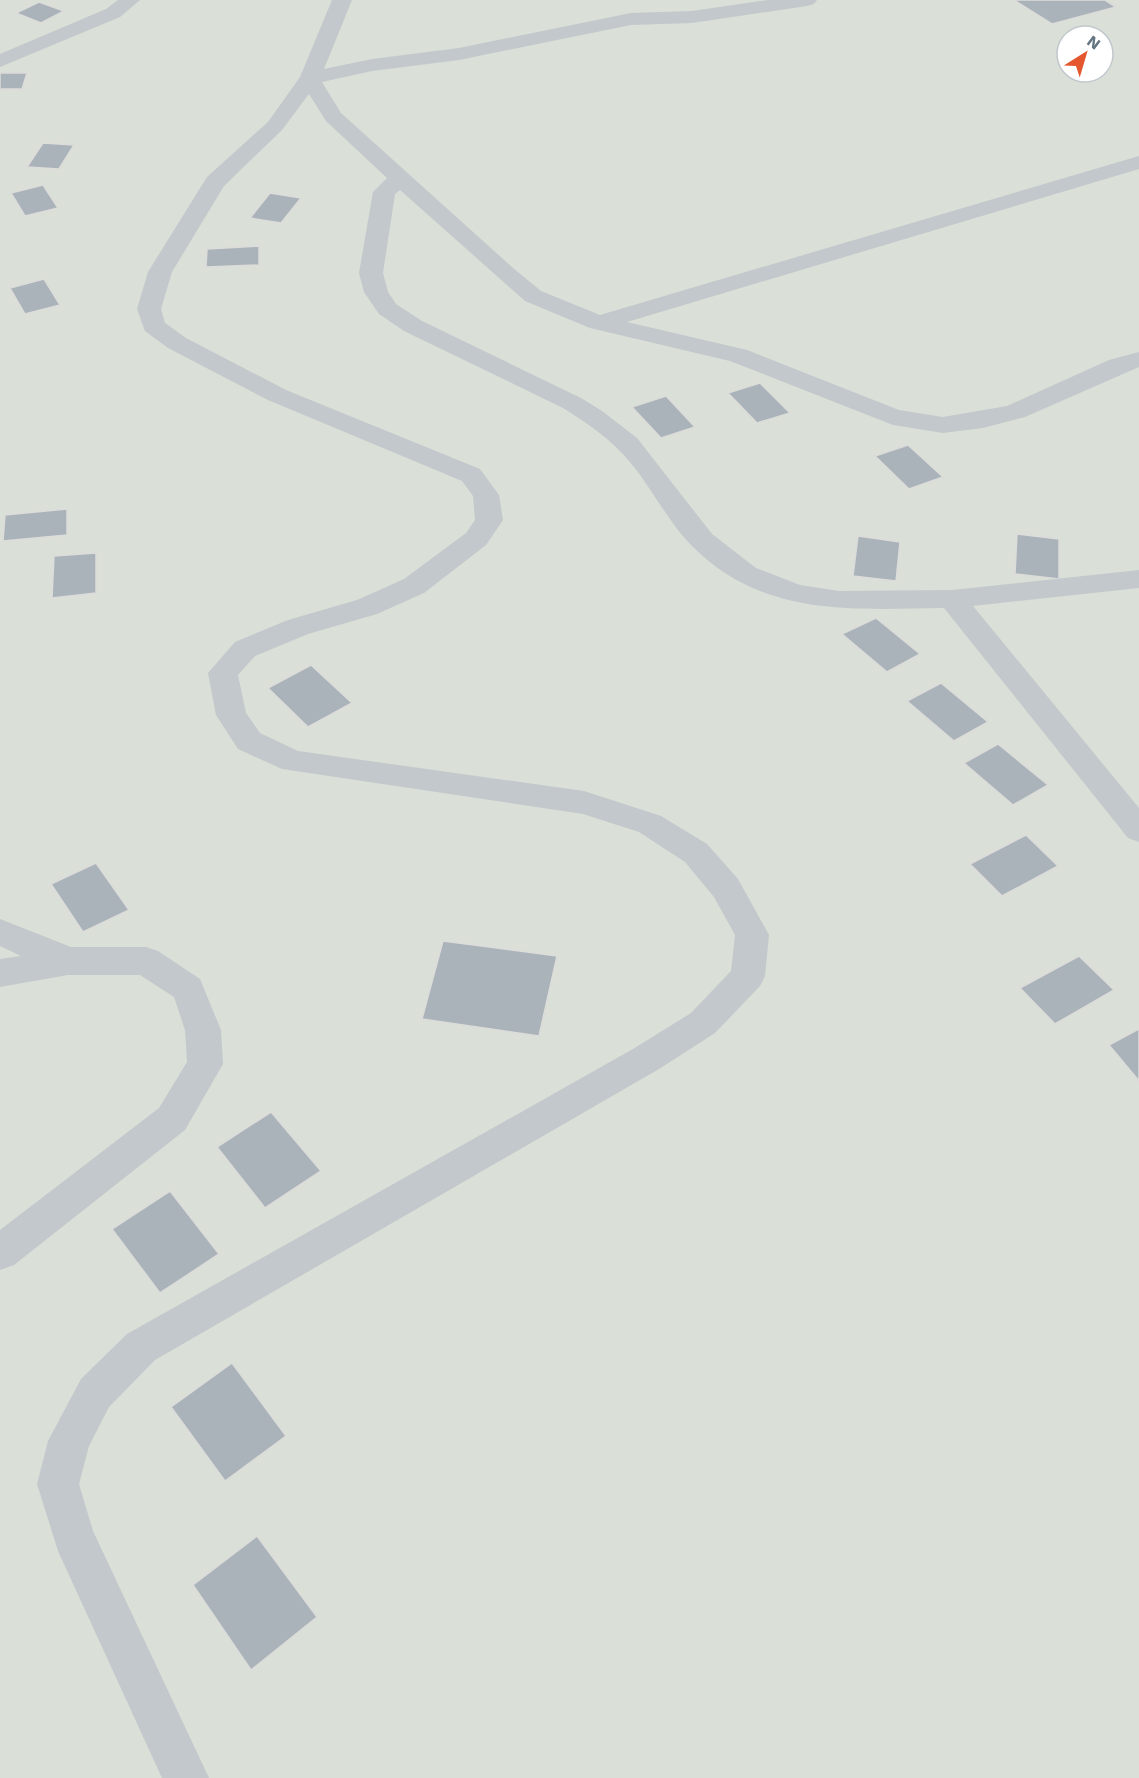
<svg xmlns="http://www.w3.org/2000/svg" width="1139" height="1778" viewBox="0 0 1139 1778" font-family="'Work Sans',sans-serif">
	<rect width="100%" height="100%" fill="#fafaf8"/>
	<path fill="#dadfd7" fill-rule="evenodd" d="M 0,0 L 1139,0 L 1139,1778 L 0,1778 ZM 1067,36 L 1103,36 L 1103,72 L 1067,72 Z"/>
	<path fill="#aab3b9" stroke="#dcdcda" stroke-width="1.5" d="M 1014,0 L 1105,0 L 1116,7 L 1052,24 Z
		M 39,2 L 64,11 L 41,23 L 16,13 Z
		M 0,73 L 27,73 L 22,89 L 0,89 Z
		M 43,143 L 74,145 L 59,169 L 27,167 Z
		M 43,185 L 58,208 L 25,216 L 11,193 Z
		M 270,193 L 301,198 L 281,223 L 250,218 Z
		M 259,246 L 259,265 L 206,267 L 207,249 Z
		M 44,279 L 60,305 L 25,314 L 10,288 Z
		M 760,383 L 790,413 L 757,423 L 728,393 Z
		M 666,396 L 695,427 L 661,438 L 632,407 Z
		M 908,445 L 943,477 L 909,489 L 875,456 Z
		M 67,509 L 67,535 L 3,541 L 5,515 Z
		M 1017,534 L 1059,539 L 1059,579 L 1015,574 Z
		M 858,536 L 900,542 L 896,581 L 853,576 Z
		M 96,553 L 96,593 L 52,598 L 54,556 Z
		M 876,618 L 920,654 L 887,672 L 842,634 Z
		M 311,665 L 352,703 L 308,727 L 268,688 Z
		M 941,683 L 988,722 L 954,741 L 907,701 Z
		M 998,744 L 1048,785 L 1013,805 L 964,763 Z
		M 1026,835 L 1058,866 L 1002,896 L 970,864 Z
		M 96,863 L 129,910 L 83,932 L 51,884 Z
		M 443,941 L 557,956 L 539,1036 L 422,1019 Z
		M 1079,956 L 1114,990 L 1055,1024 L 1020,988 Z
		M 1139,1029 L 1139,1081 L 1109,1045 Z
		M 271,1112 L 321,1171 L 265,1208 L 217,1147 Z
		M 170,1191 L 219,1254 L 160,1293 L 112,1229 Z
		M 232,1363 L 286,1436 L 225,1481 L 171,1407 Z
		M 257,1536 L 317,1617 L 251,1670 L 193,1585 Z"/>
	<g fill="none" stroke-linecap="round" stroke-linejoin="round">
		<path fill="#c3c8cc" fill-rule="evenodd" d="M 118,0 L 140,0 L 120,17 L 0,67 L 0,54 L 106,9 Z
			M 332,0 L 352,0 L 324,69 L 372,59 L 459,48 L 631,13 L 692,11 L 768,0 L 817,0 L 814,4 L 807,6 L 692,23 L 631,25 L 459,60 L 372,71 L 322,82 L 341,113 L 513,268 L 541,291 L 600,315 L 1139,156 L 1139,169 L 627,322 L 747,350 L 899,410 L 943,417 L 1007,406 L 1109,360 L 1139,352 L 1139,367 L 1025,417 L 983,428 L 943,433 L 893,425 L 730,361 L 590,328 L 525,301 L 400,190 L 395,194 L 383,273 L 388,292 L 396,304 L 422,321 L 581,398 L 602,411 L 637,438 L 712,534 L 756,568 L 800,585 L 839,591 L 952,590 L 1139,570 L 1139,588 L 973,606 L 1139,808 L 1139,842 L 1128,838 L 944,608 C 852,609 764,618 692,546 C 664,518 647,477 618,449 C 602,433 582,420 563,408 L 404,331 L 379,314 L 364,292 L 359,273 L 373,192 L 387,178 L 326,121 L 309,94 L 282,130 L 224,186 L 172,272 L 161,309 L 165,323 L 186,338 L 286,390 L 480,469 L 499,495 L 503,520 L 486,545 L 424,593 L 377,614 L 308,634 L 255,656 L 238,675 L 246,713 L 260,733 L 298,751 L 584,791 L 661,816 L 707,844 L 738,879 L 769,935 L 765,976 L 760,986 L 715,1033 L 659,1069 L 155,1360 L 109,1407 L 89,1446 L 79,1484 L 93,1531 L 209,1778 L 162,1778 L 58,1551 L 37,1484 L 48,1441 L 81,1379 L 127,1334 L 633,1049 L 691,1013 L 731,971 L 735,935 L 714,897 L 685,862 L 639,832 L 583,814 L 282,769 L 238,749 L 216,715 L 208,673 L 235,642 L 288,620 L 357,600 L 404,579 L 466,533 L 475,520 L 473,496 L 462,481 L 268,400 L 168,348 L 145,331 L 137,309 L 148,272 L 207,177 L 268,122 L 300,77 Z
			M 0,919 L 71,947 L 146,947 L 158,951 L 200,979 L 221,1030 L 223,1064 L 185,1130 L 14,1265 L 0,1270 L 0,1230 L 159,1108 L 187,1062 L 185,1030 L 174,997 L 140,975 L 68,975 L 0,987 L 0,959 L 21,956 L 0,946 Z"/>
	</g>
	<g transform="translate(1085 54) rotate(37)"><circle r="28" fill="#ffffff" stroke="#c1c8cd" stroke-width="1.5"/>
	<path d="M0-4.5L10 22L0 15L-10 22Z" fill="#e4572e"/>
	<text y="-9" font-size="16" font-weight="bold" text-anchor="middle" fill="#657683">N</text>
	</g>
</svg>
